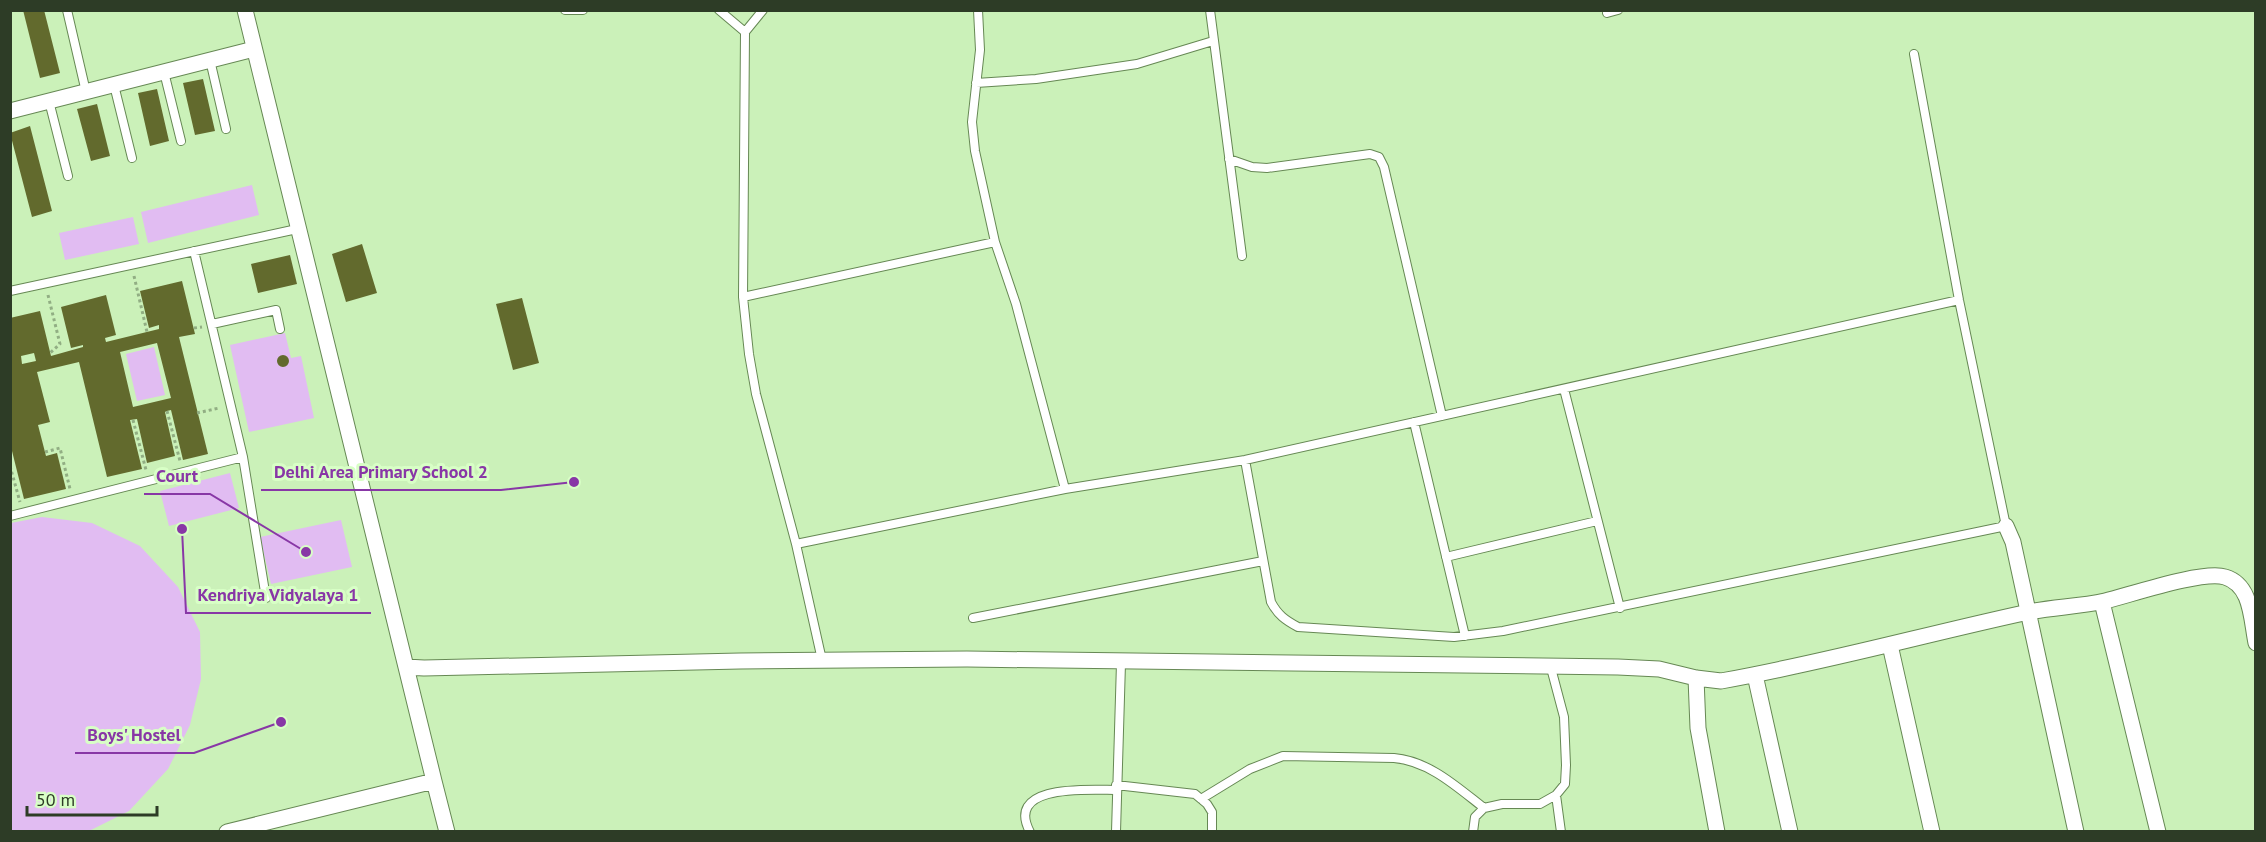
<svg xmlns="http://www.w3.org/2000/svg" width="2266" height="842" viewBox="0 0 2266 842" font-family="'PT Sans',sans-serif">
	<rect width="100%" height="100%" fill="#cbf1b9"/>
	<path fill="#e1bcf2" d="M 252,185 L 259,215 L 148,243 L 141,212 Z
		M 133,217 L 139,244 L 65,260 L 59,233 Z
		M 285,333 L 291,358 L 301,356 L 314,418 L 249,432 L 230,345 Z
		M 154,347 L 165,395 L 137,401 L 126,354 Z
		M 230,473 L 239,508 L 169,526 L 160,491 Z
		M 42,517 L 92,523 L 140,546 L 178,587 L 200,632 L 201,679 L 190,725 L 168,769 L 129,811 L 89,831 L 11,831 L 11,523 Z
		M 341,520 L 352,567 L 271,584 L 260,537 Z"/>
	<path fill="#626a2d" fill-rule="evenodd" d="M 23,10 L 44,10 L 60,73 L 40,78 Z
		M 203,79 L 215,131 L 195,135 L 183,83 Z
		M 157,89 L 169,141 L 150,146 L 138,93 Z
		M 97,104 L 110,156 L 91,161 L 77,109 Z
		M 30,126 L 52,211 L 32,217 L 10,133 Z
		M 362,244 L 377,293 L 346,302 L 332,254 Z
		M 290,255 L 297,284 L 258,293 L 251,264 Z
		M 182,281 L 195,334 L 179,337 L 208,454 L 183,460 L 171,410 L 167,411 L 165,412 L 175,456 L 147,463 L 137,419 L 130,420 L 142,469 L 107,477 L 79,362 L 37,372 L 50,422 L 38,425 L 46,456 L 57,453 L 66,489 L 24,499 L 10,443 L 10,318 L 40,311 L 51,356 L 83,347 L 83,345 L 71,348 L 61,307 L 106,295 L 116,335 L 105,338 L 106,342 L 159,329 L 159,325 L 149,328 L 140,291 ZM 157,343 L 171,398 L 133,407 L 120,352 ZM 34,353 L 36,361 L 22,364 L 21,356 Z
		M 522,298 L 539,363 L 513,370 L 496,304 Z
		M277 361a6 6 0 1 1 12 0a6 6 0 1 1-12 0Z"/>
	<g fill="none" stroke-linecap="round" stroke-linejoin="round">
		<g stroke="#668854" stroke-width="10">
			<path id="service" d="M 67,10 L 86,92
				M 565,10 L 583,10
				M 719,10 L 745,32 L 743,297
				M 978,10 L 980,50 L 972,122 L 975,151 L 995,242 L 1016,304 L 1065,489
				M 1210,10 L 1242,256
				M 1607,13 L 1618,10
				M 745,32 L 763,10
				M 210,60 L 226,129
				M 164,72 L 181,141
				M 976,83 L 1036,79 L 1137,64 L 1213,41
				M 114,85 L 132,158
				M 49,101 L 68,176
				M 1229,159 L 1252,167 L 1267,168 L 1370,154 L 1379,157 L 1384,167 L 1442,416
				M 194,251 L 243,457 L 266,598
				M 10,291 L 297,229
				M 212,324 L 276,310 L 280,329
				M 1564,389 L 1620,608
				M 1414,422 L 1465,636
				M 1245,460 L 1271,602 C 1278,615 1285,620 1298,627 L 1454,637 L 1503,631 L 2006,526 L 1959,300 L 1914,54
				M 10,516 L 243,457
				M 796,544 L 756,394 L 749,354 L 743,297 L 995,242
				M 1446,557 L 1597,521
				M 973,618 L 1263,561
				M 822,660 L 796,544 L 1065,489 L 1245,460 L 1959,300
				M 1116,785 L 1195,794 L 1207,804 L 1212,812 L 1212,832
				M 1556,795 L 1561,832
				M 1201,799 L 1250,769 L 1283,756 L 1394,758 C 1429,761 1457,787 1484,808
				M 1030,832 C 1004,783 1091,790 1116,790
				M 1116,832 L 1121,663
				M 1473,832 L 1475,817 L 1484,808 L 1502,804 L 1540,804 L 1556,795 L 1565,784 L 1566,765 L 1564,717 L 1551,668"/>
		</g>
		<g stroke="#668854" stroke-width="17">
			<path id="minor" d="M 245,10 L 406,667
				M 10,111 L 254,49
				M 2006,526 L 2013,542 L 2076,832
				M 2102,602 L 2158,832
				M 1890,645 L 1932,832
				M 1755,675 L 1790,832
				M 1696,678 L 1698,728 L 1717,832
				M 434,781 L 447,832
				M 227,832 L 434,781 L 406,667 L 424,668 L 740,661 L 967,659 L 1618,667 L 1659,669 L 1696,678 L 1721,681 C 1823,663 1923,635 2024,613 C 2050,607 2078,607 2105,601 C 2130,595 2203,570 2225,577 C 2252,585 2251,619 2256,643"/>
		</g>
		<path stroke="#91ae83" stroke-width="3" stroke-dasharray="3 3" stroke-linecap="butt" d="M 134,276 L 147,332
			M 48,295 L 60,344 L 50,353
			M 194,328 L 202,327
			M 167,411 L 180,461
			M 197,413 L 219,408
			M 133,420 L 146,470
			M 45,452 L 60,448 L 70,489
			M 10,466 L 20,502"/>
		<use href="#service" stroke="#fff" stroke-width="8"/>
		<use href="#minor" stroke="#fff" stroke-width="15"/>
	</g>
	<path fill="none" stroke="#8837a6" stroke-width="2" d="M574 482L501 490H261M306 552L210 494H144M182 529L186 613H371M281 722L194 753H75"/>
	<g fill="#8837a6" stroke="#d8ffc6" stroke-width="2">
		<circle cx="574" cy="482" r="6"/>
		<circle cx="306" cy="552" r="6"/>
		<circle cx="182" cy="529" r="6"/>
		<circle cx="281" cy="722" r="6"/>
	</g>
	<g font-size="18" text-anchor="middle" font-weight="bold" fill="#8837a6" stroke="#d8ffc6" stroke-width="6" stroke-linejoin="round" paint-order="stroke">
		<text x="381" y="478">Delhi Area Primary School 2</text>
		<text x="177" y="482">Court</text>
		<text x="278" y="601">Kendriya Vidyalaya 1</text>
		<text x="134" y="741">Boys' Hostel</text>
	</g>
	<rect width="2266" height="842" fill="none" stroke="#2d3c26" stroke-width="24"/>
	<path d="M27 806v9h130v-9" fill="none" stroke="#2d3c26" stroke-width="3"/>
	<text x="36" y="806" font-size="18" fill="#2d3c26" stroke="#d8ffc6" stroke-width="4.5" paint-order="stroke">50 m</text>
</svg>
